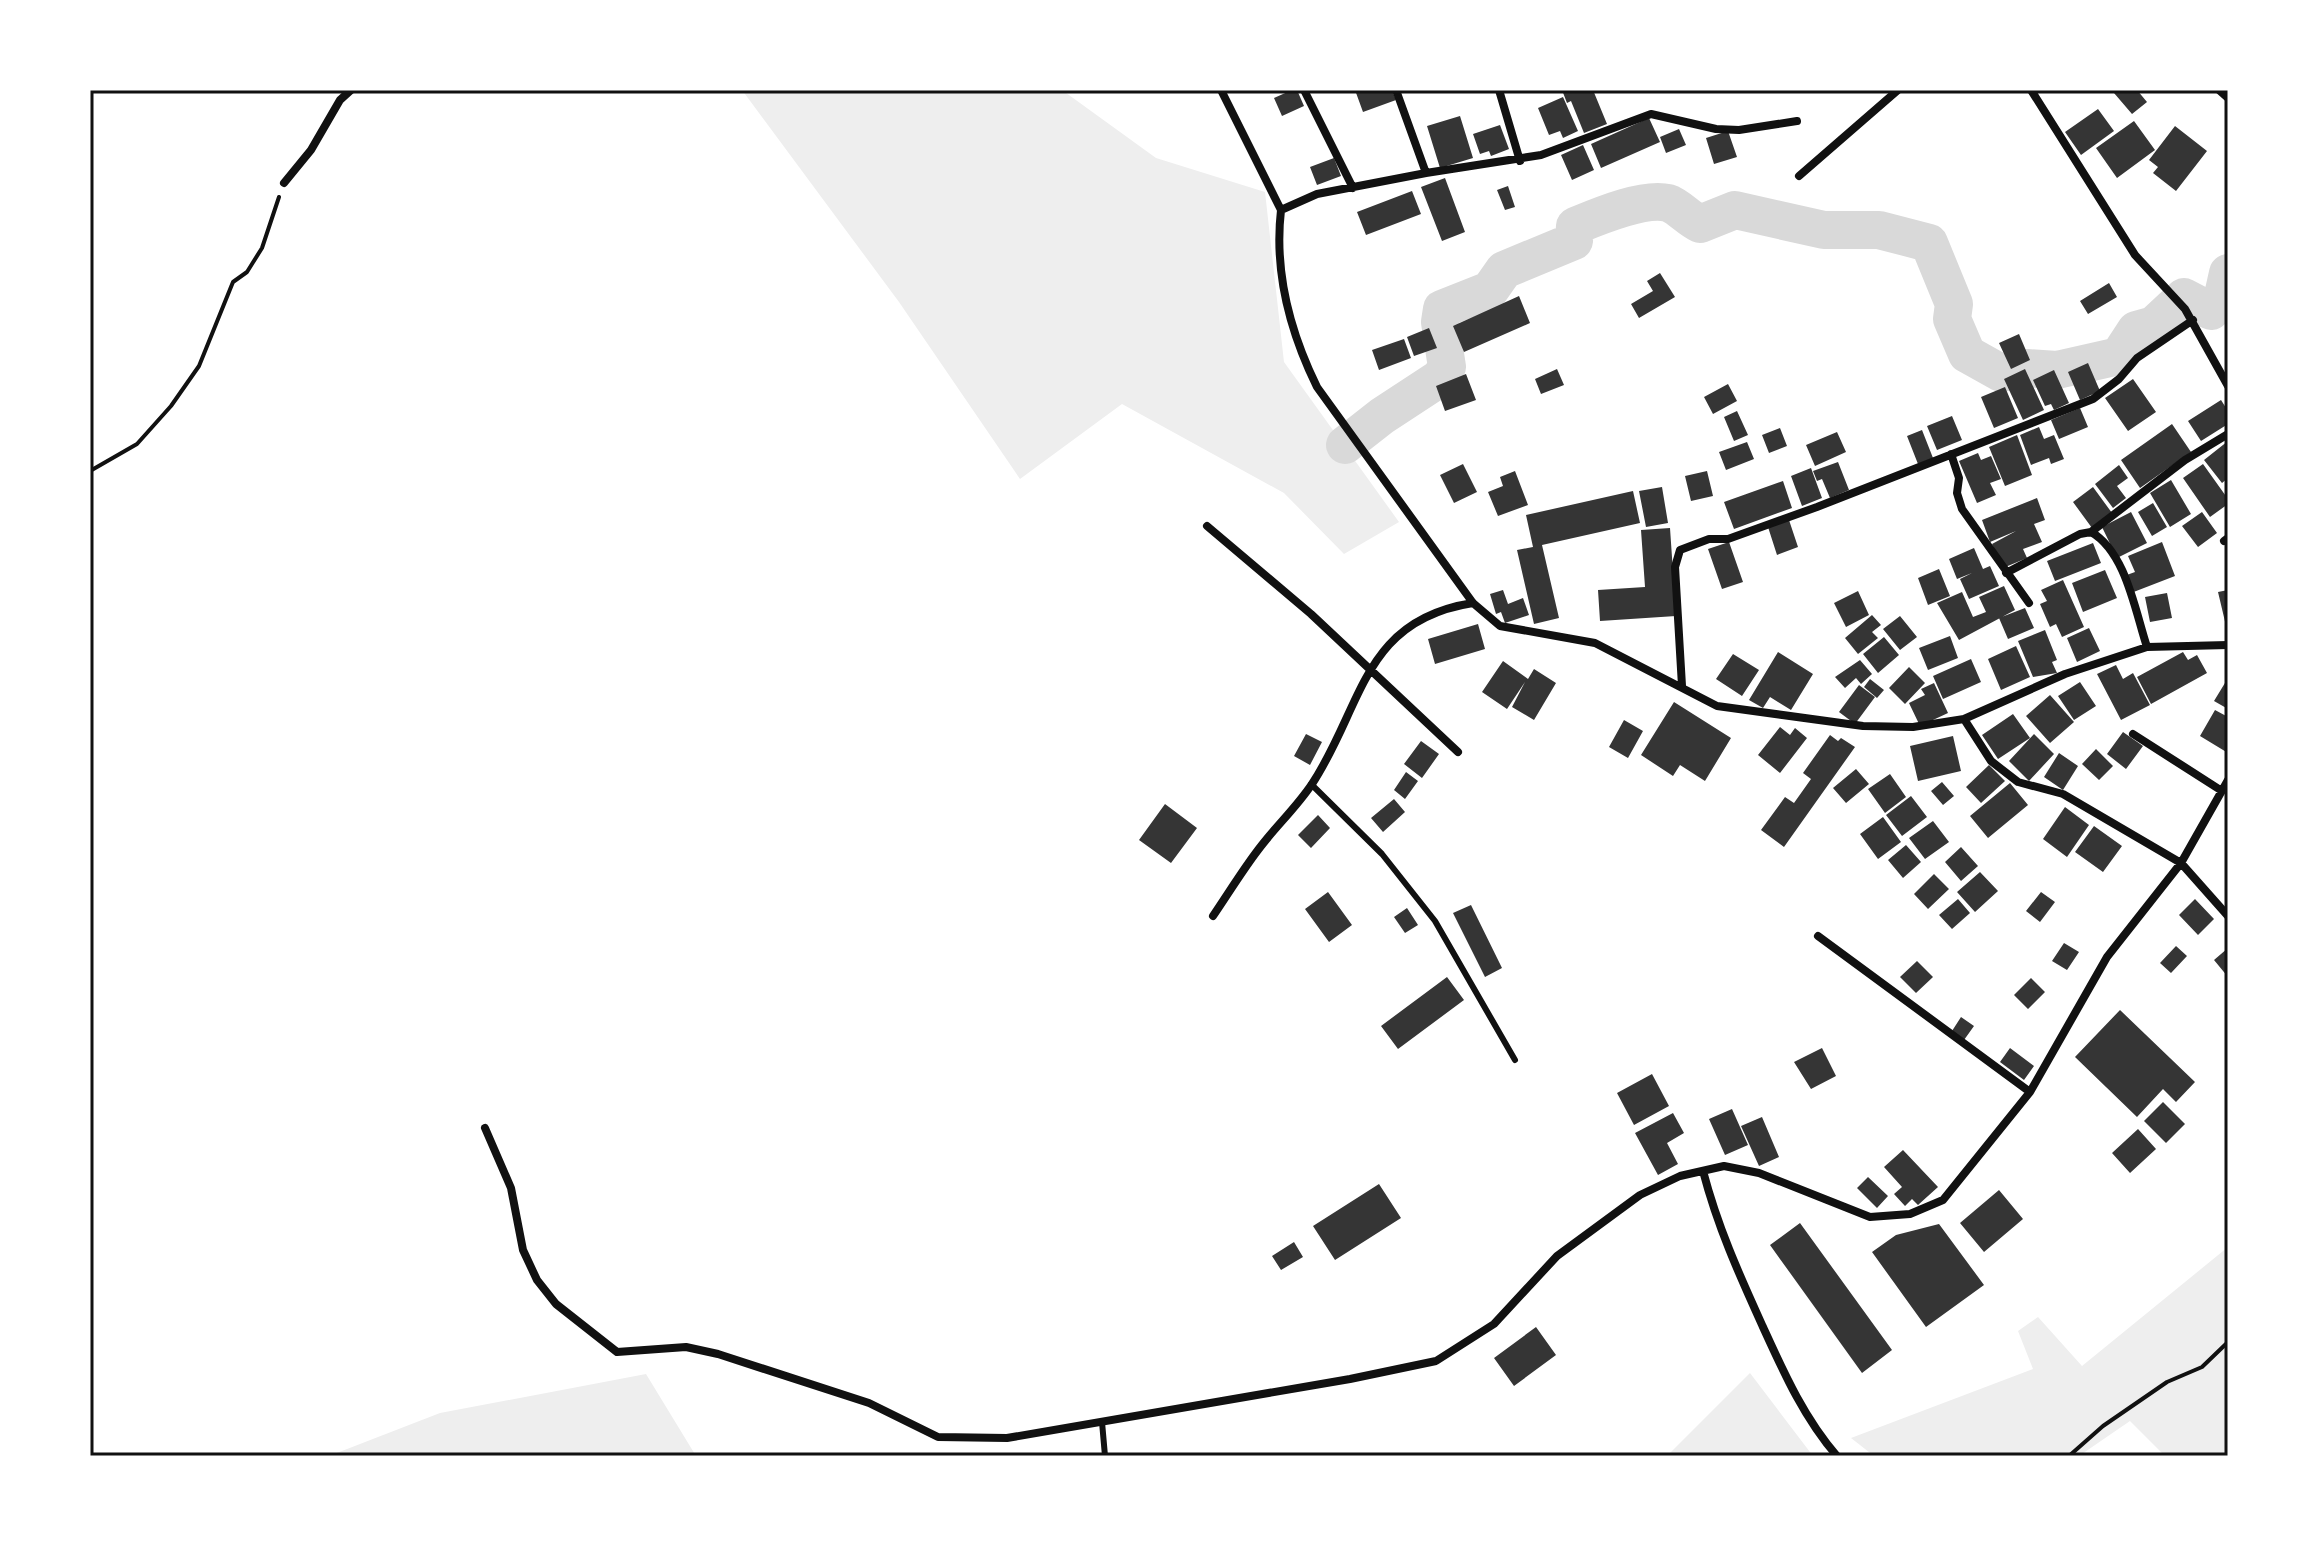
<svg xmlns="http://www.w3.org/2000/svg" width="2318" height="1546" viewBox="0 0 2318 1546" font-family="Montserrat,sans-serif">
	<rect width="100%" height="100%" fill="#fff"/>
	<path fill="#eee" d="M 742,90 L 1062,90 L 1156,158 L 1265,192 L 1284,362 L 1399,522 L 1344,554 L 1284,493 L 1122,404 L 1020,479 L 899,302 Z
		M 2228,1247 L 2228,1456 L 2165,1456 L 2130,1421 L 2079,1456 L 1874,1456 L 1851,1438 L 2033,1369 L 2018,1331 L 2038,1317 L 2082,1366 Z
		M 1750,1373 L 1813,1456 L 1667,1456 Z
		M 646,1374 L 696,1456 L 329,1456 L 440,1413 Z"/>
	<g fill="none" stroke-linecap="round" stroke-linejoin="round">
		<path stroke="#d9d9d9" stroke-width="38" d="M 1345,445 L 1382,416 L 1440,378 L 1447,367 L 1440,322 L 1442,309 L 1490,290 L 1504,270 L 1574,241 L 1575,226 C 1597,217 1643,197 1668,203 C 1678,206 1689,219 1700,224 L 1735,210 L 1824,230 L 1879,230 L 1929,243 L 1954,304 L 1952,319 L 1967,354 L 2001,373 L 2027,368 L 2057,370 L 2119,356 L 2136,330 L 2154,325 L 2184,297 L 2211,311 L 2222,300 L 2228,273"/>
	</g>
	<path fill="#353535" d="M 1292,90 L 1297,90 L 1304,106 L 1282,116 L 1274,98 Z
		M 1355,90 L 1392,90 L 1396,100 L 1363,112 Z
		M 1562,90 L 1593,90 L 1607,124 L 1584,133 L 1571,101 L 1567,103 Z
		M 2117,90 L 2137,90 L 2147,102 L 2132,114 L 2114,93 Z
		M 1563,97 L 1578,131 L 1563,138 L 1560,131 L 1549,135 L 1538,108 Z
		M 2098,109 L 2114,131 L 2081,155 L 2065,132 Z
		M 1460,116 L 1473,158 L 1440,168 L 1427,126 Z
		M 1649,118 L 1660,142 L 1601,168 L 1591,144 Z
		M 2134,121 L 2155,150 L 2117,178 L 2096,148 Z
		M 1500,125 L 1509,149 L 1491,156 L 1489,151 L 1480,154 L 1473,134 Z
		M 2175,126 L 2207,151 L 2176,191 L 2153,173 L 2158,167 L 2149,160 Z
		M 1679,129 L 1686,145 L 1666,153 L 1660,137 Z
		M 1728,131 L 1737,157 L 1714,164 L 1706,138 Z
		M 1583,145 L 1594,170 L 1572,180 L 1561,155 Z
		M 1334,158 L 1341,176 L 1317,185 L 1310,167 Z
		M 1445,178 L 1465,232 L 1442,241 L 1421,187 Z
		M 1508,186 L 1515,207 L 1505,210 L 1497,190 Z
		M 1412,191 L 1421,214 L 1366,235 L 1357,212 Z
		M 1660,273 L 1675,297 L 1639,318 L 1631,304 L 1653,291 L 1647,281 Z
		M 2109,283 L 2117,297 L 2088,314 L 2080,301 Z
		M 1519,296 L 1530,323 L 1464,352 L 1453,326 Z
		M 1429,328 L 1437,348 L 1414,356 L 1407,337 Z
		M 2019,334 L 2030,360 L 2011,369 L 1999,343 Z
		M 1404,339 L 1411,358 L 1379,370 L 1372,350 Z
		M 2088,363 L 2100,391 L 2080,400 L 2068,372 Z
		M 1557,369 L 1564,385 L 1541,394 L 1535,379 Z
		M 2025,369 L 2044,410 L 2023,420 L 2004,379 Z
		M 2054,370 L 2069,403 L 2054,410 L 2051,404 L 2045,406 L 2033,380 Z
		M 1466,374 L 1476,400 L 1445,411 L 1436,386 Z
		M 2133,379 L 2156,412 L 2128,431 L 2105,398 Z
		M 1728,384 L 1737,401 L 1713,414 L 1704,397 Z
		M 2005,387 L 2018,418 L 1994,428 L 1981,397 Z
		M 2221,400 L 2228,411 L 2228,424 L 2201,441 L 2188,421 Z
		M 2080,408 L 2088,427 L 2059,439 L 2051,420 Z
		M 1737,411 L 1748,435 L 1734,441 L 1724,417 Z
		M 1952,416 L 1962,440 L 1937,450 L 1927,426 Z
		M 2172,424 L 2191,452 L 2140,488 L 2121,460 Z
		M 2039,427 L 2044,439 L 2054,435 L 2064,459 L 2051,464 L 2049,458 L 2031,465 L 2020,435 Z
		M 1780,428 L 1787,446 L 1769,453 L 1762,435 Z
		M 1922,430 L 1933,458 L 1918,464 L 1907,436 Z
		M 1837,432 L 1846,452 L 1815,466 L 1806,445 Z
		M 2017,435 L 2032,475 L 2005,486 L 1989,447 Z
		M 2228,441 L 2228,478 L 2222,483 L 2204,460 Z
		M 1747,442 L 1754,459 L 1726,470 L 1719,452 Z
		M 1978,453 L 1981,460 L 1991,456 L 2001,479 L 1990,483 L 1996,495 L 1977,503 L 1959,461 Z
		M 1838,462 L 1849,490 L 1830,498 L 1822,479 L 1817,481 L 1813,471 Z
		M 1463,464 L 1477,492 L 1454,503 L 1440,475 Z
		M 2203,464 L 2228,499 L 2228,504 L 2210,517 L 2183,478 Z
		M 2119,465 L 2128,478 L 2117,486 L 2126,498 L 2113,508 L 2095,484 Z
		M 1811,468 L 1822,498 L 1802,506 L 1791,476 Z
		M 1515,471 L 1528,505 L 1498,516 L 1488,492 L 1503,486 L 1500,477 Z
		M 1707,471 L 1713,496 L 1691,501 L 1685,476 Z
		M 2171,480 L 2191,514 L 2170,527 L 2150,493 Z
		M 1783,481 L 1792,508 L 1734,529 L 1724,502 Z
		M 1662,487 L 1668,523 L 1646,527 L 1639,491 Z
		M 2093,487 L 2112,513 L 2092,528 L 2073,502 Z
		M 1633,491 L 1640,523 L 1542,545 L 1559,618 L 1534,624 L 1517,550 L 1533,547 L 1526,515 Z
		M 2037,498 L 2045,520 L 2034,524 L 2042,542 L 2023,549 L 2027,558 L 2003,568 L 1992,544 L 2016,531 L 1990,542 L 1982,520 Z
		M 2153,503 L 2167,527 L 2152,536 L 2138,512 Z
		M 2131,512 L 2147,543 L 2117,558 L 2102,527 Z
		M 2202,512 L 2217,533 L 2198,547 L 2182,526 Z
		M 1789,520 L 1798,547 L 1777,555 L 1768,527 Z
		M 1670,528 L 1676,616 L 1600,621 L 1598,590 L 1645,587 L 1641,530 Z
		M 1729,542 L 1743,582 L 1722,589 L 1708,549 Z
		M 2162,542 L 2175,576 L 2131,593 L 2124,576 L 2135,572 L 2128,556 Z
		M 2093,543 L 2101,563 L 2055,581 L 2047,561 Z
		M 1974,548 L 1983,569 L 1990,566 L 1999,586 L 1969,599 L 1960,579 L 1972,573 L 1957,579 L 1949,559 Z
		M 1939,569 L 1950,596 L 1928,605 L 1918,578 Z
		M 2105,570 L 2117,598 L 2083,612 L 2072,583 Z
		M 2063,580 L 2084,627 L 2062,637 L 2056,624 L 2050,627 L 2040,604 L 2047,601 L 2041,590 Z
		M 2004,586 L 2015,610 L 1959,640 L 1937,603 L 1962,592 L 1973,617 L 1986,612 L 1979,597 Z
		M 1503,590 L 1508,604 L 1523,598 L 1529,615 L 1505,623 L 1501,612 L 1496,614 L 1490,594 Z
		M 2228,590 L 2228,630 L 2227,630 L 2218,592 Z
		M 1858,591 L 1869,615 L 1846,627 L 1834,603 Z
		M 2167,593 L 2172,618 L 2150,622 L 2145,597 Z
		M 2025,608 L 2034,628 L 2008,639 L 1999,618 Z
		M 1872,615 L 1881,625 L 1872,632 L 1878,638 L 1858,654 L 1845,638 Z
		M 1900,616 L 1917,637 L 1900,650 L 1883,629 Z
		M 1478,624 L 1485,649 L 1435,664 L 1428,639 Z
		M 2089,628 L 2100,651 L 2077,662 L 2067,638 Z
		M 2045,630 L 2057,660 L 2052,662 L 2057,673 L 2033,677 L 2018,641 Z
		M 1950,636 L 1958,658 L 1928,670 L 1919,648 Z
		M 1884,637 L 1899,655 L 1878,673 L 1863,654 Z
		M 2016,646 L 2030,677 L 2001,690 L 1988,659 Z
		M 1778,652 L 1813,674 L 1791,710 L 1770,697 L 1763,708 L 1749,700 Z
		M 2183,652 L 2188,660 L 2197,655 L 2207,673 L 2151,704 L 2137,677 Z
		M 1733,654 L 1759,670 L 1742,696 L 1716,679 Z
		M 1971,659 L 1981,682 L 1943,699 L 1933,676 Z
		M 1860,660 L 1872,674 L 1861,684 L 1856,678 L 1845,688 L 1835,677 Z
		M 1503,661 L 1528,679 L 1534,669 L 1556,683 L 1534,720 L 1512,707 L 1525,682 L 1507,709 L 1482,692 Z
		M 2116,665 L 2123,679 L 2133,673 L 2150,705 L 2121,720 L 2097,674 Z
		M 1909,667 L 1925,683 L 1905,704 L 1889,688 Z
		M 2228,678 L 2228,709 L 2214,701 Z
		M 1870,679 L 1884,690 L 1877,698 L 1864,687 Z
		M 2080,682 L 2096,706 L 2074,720 L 2058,696 Z
		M 1934,683 L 1948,713 L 1920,726 L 1909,703 L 1925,695 L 1921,689 Z
		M 1859,685 L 1875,697 L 1855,724 L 1839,712 Z
		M 2050,695 L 2074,722 L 2050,743 L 2026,716 Z
		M 1674,702 L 1731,738 L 1705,781 L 1680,765 L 1673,776 L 1641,755 Z
		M 2215,710 L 2228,717 L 2228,753 L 2200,736 Z
		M 2013,714 L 2030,738 L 1998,759 L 1982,735 Z
		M 1624,720 L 1643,731 L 1628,758 L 1609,747 Z
		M 1780,727 L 1790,735 L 1795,728 L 1807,738 L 1780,773 L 1758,755 Z
		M 2123,732 L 2143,746 L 2126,769 L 2107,754 Z
		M 1306,734 L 1322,742 L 1310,765 L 1294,756 Z
		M 2034,734 L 2054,754 L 2029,781 L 2009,761 Z
		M 1830,735 L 1838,741 L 1841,738 L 1855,747 L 1784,847 L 1761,830 L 1785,797 L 1794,803 L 1811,779 L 1803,773 Z
		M 1953,736 L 1961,771 L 1918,781 L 1910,746 Z
		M 1421,741 L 1439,754 L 1422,778 L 1404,764 Z
		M 2096,749 L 2113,766 L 2099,780 L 2082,764 Z
		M 2059,753 L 2078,766 L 2063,790 L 2044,777 Z
		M 1989,765 L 2005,781 L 1981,803 L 1966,787 Z
		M 1856,769 L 1869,784 L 1846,803 L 1833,788 Z
		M 1406,772 L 1418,781 L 1405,799 L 1394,790 Z
		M 1890,774 L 1906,797 L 1885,813 L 1868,789 Z
		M 1942,782 L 1954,796 L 1943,805 L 1931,791 Z
		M 2010,783 L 2028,805 L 1988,838 L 1970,816 Z
		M 1911,796 L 1927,817 L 1902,836 L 1886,815 Z
		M 1394,799 L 1405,812 L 1383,832 L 1371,818 Z
		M 1165,804 L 1197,828 L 1171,863 L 1139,840 Z
		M 2065,807 L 2089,825 L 2067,857 L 2043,839 Z
		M 1318,815 L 1330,828 L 1311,848 L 1298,835 Z
		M 1883,817 L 1901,842 L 1878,859 L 1860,834 Z
		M 1933,821 L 1949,842 L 1925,859 L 1909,838 Z
		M 2094,826 L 2122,846 L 2103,872 L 2075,852 Z
		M 1906,845 L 1921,862 L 1903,878 L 1888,860 Z
		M 1961,847 L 1978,866 L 1961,881 L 1945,862 Z
		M 1980,872 L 1998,891 L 1975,912 L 1957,892 Z
		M 1934,874 L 1949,889 L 1928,909 L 1914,894 Z
		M 1328,892 L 1352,925 L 1329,942 L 1305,909 Z
		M 2041,892 L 2055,902 L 2040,922 L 2026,911 Z
		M 1958,899 L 1970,913 L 1952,929 L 1939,915 Z
		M 2195,899 L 2214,919 L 2198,935 L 2179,915 Z
		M 1471,905 L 1502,968 L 1485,977 L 1453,913 Z
		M 1407,908 L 1418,925 L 1405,933 L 1394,917 Z
		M 2064,943 L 2079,952 L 2067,970 L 2052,961 Z
		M 2176,946 L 2187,956 L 2171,973 L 2160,963 Z
		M 2228,948 L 2228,977 L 2214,960 Z
		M 1917,961 L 1933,977 L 1916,993 L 1900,977 Z
		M 1447,977 L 1464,1000 L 1398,1049 L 1381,1026 Z
		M 2031,978 L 2045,992 L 2028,1009 L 2014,995 Z
		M 2120,1010 L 2195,1082 L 2176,1102 L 2163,1089 L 2137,1117 L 2075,1057 Z
		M 1961,1017 L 1974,1026 L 1964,1040 L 1952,1031 Z
		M 1822,1048 L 1836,1076 L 1811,1089 L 1794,1062 Z
		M 2010,1048 L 2034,1066 L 2024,1080 L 2000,1062 Z
		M 1652,1074 L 1669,1106 L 1634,1125 L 1617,1093 Z
		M 2163,1102 L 2185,1124 L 2166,1143 L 2144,1121 Z
		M 1732,1109 L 1748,1145 L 1725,1155 L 1709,1119 Z
		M 1673,1113 L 1684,1133 L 1667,1143 L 1678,1164 L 1658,1175 L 1635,1133 Z
		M 1762,1117 L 1779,1157 L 1759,1166 L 1741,1126 Z
		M 2138,1129 L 2156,1149 L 2130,1173 L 2112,1153 Z
		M 1903,1150 L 1938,1187 L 1918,1205 L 1912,1199 L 1905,1206 L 1894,1194 L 1902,1187 L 1884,1167 Z
		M 1868,1177 L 1888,1196 L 1877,1208 L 1857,1188 Z
		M 1379,1184 L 1401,1218 L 1335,1260 L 1313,1226 Z
		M 1999,1190 L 2023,1219 L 1984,1252 L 1960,1223 Z
		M 1800,1223 L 1892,1350 L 1862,1373 L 1770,1245 Z
		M 1939,1224 L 1984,1285 L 1926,1327 L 1872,1252 L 1896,1235 Z
		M 1294,1242 L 1303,1257 L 1281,1270 L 1272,1256 Z
		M 1536,1327 L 1556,1355 L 1514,1386 L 1494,1358 Z"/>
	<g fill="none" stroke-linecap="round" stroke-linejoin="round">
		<path stroke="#111" stroke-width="4" d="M 90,471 L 137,444 L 171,406 L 199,366 L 233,282 L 247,272 L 262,248 L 279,197
			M 2069,1456 L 2103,1426 L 2167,1382 L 2202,1367 L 2228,1342"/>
		<path stroke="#111" stroke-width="6" d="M 1311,784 L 1382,854 L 1435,921 L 1515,1060
			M 1102,1422 L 1105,1456"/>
		<path stroke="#111" stroke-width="8" d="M 1221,90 L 1281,210
			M 1304,90 L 1353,188
			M 1396,90 L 1426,173 L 1317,194 L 1281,210 C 1274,271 1290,332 1317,387 L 1473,603 L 1500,626 L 1595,643 L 1717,706 L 1863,726 L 1913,727 L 1964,719 L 2065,674 L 2147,647 L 2228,645
			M 1499,90 L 1520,161
			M 2031,90 L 2135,255 L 2185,309 L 2228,386
			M 2219,90 L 2228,98
			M 1426,173 L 1541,155 L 1651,114 L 1716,129 L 1739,130 L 1797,121
			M 1799,176 L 1898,90
			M 284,183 L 311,150 L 340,100 L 351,90
			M 1951,454 L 1959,478 L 1957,493 L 1962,509 L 2029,603
			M 1207,526 L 1311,614 L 1458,752
			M 2091,532 L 2185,460 L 2228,434
			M 2224,541 L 2228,538
			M 2006,573 L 2080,534 L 2091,532 C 2126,552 2135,611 2147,647
			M 1682,686 L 1675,567 L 1680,550 L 1709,539 L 1728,539 L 1817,507 L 2093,399 L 2119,379 L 2137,358 L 2193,320
			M 1964,719 L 1991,761 L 2018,782 L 2063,794 L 2181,863 L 2228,916
			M 2133,734 L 2222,791
			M 1213,916 C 1228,894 1242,871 1258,850 C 1275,827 1296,808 1312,784 C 1363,707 1362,620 1473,603
			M 1818,936 L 2030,1092
			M 485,1128 L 511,1188 L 523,1250 L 537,1280 L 556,1304 L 617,1352 L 686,1347 L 718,1354 L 869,1403 L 938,1437 L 1007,1438 L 1350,1379 L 1436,1361 L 1494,1324 L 1557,1256 L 1640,1195 L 1680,1176 L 1724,1166 L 1759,1173 L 1870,1217 L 1910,1214 L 1943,1200 L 2030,1092 L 2107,957 L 2181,863 L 2228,780
			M 1703,1171 C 1718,1228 1739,1274 1763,1327 C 1784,1373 1804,1418 1837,1456"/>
	</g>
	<rect width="2318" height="1546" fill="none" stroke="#ffffff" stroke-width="184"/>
	<rect x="92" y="92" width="2134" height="1362" fill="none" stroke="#111" stroke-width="3"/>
</svg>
